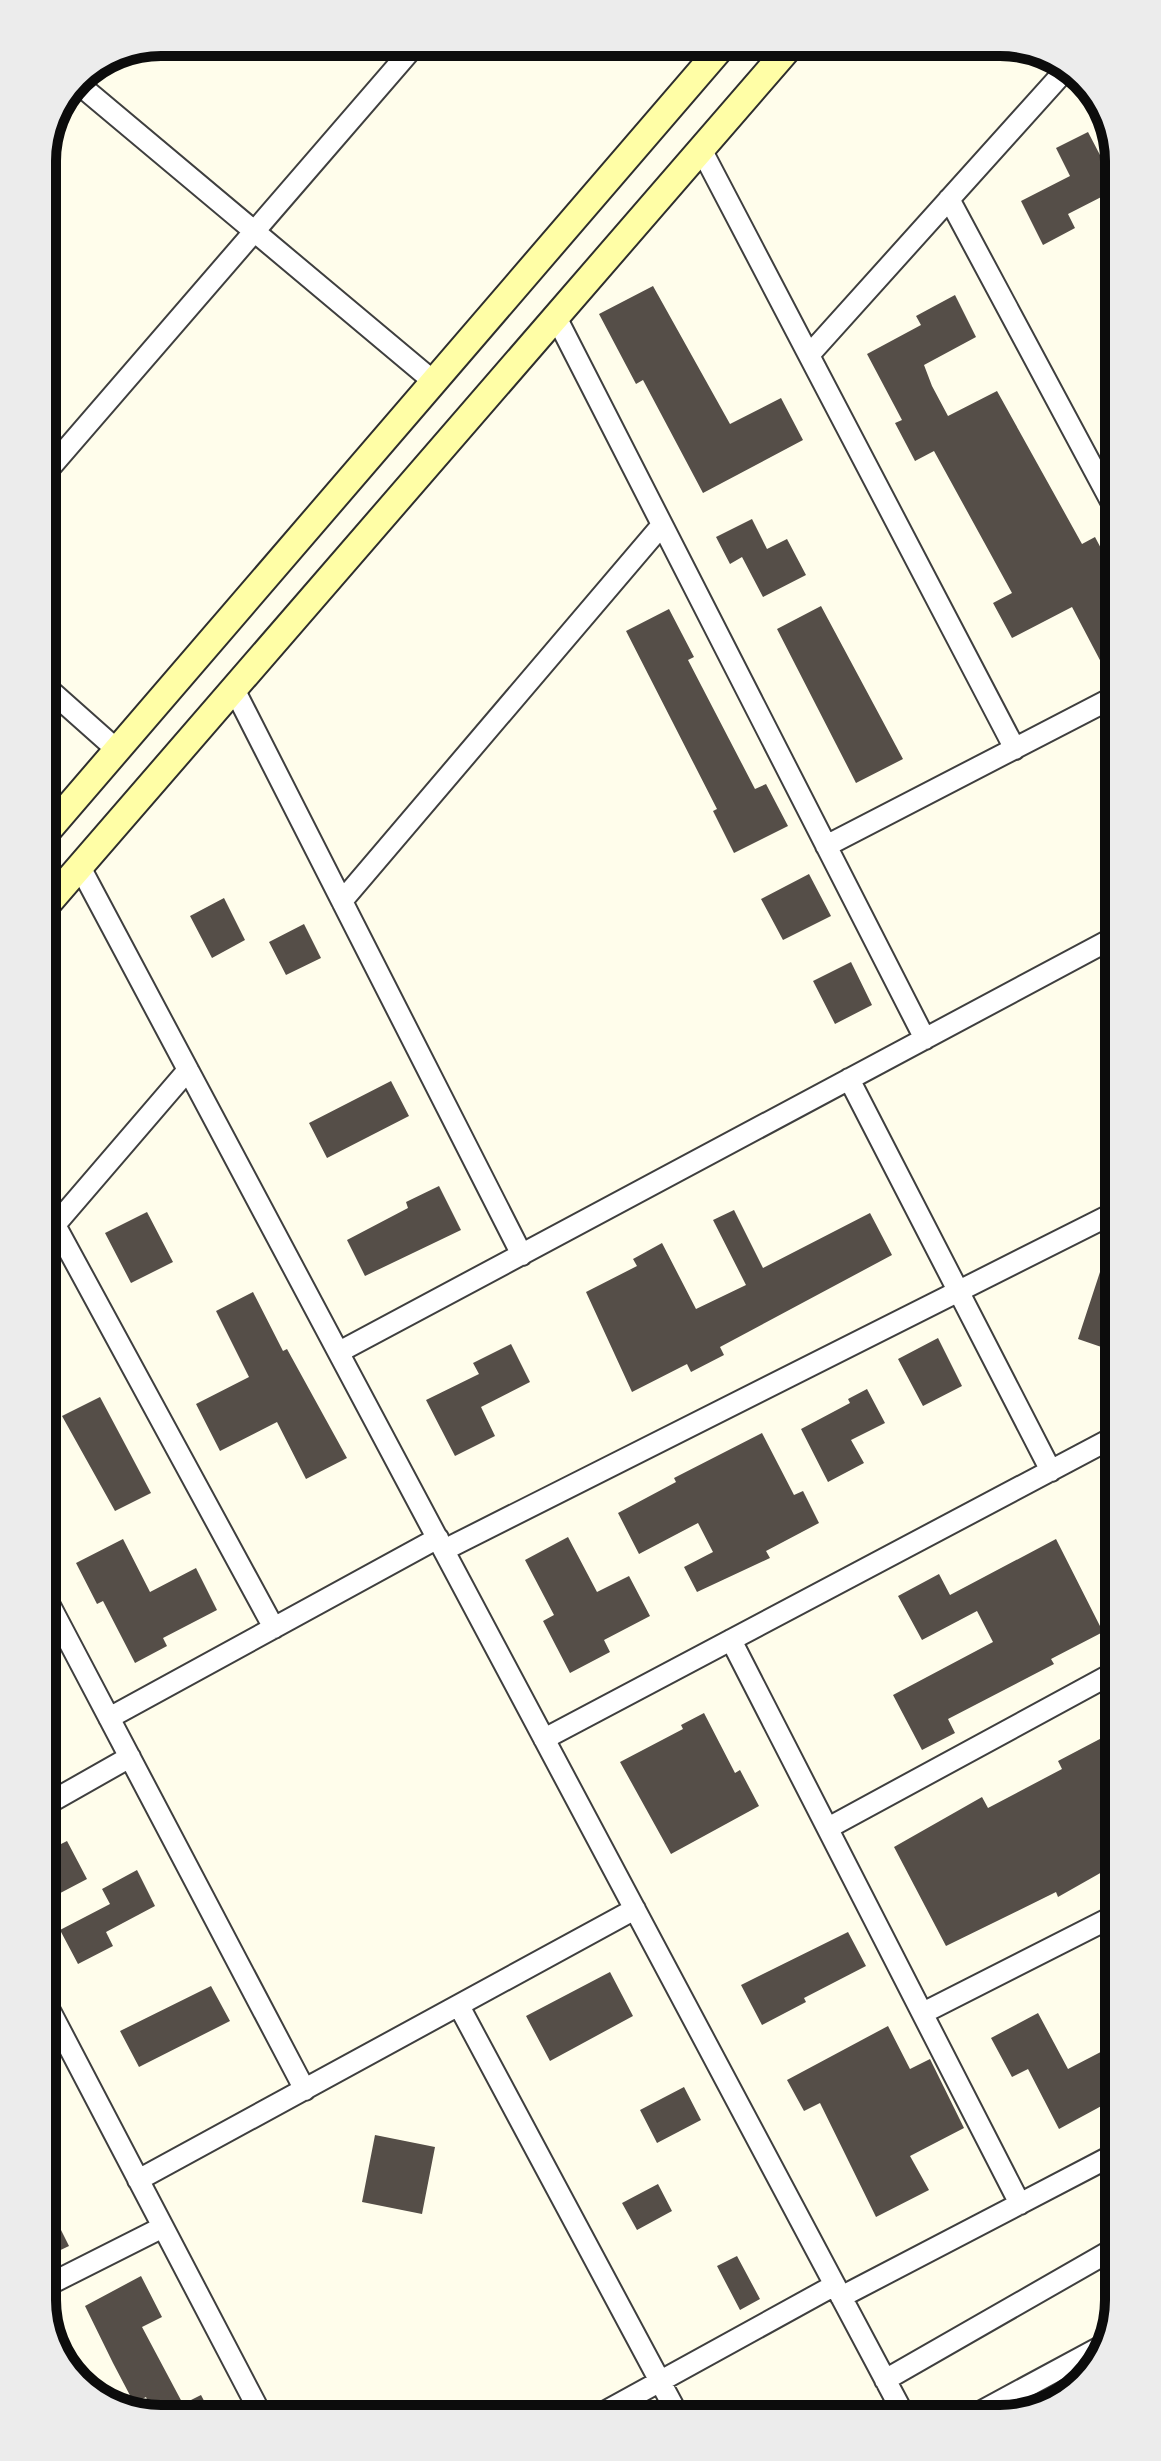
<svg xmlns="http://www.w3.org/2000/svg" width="1161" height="2461" viewBox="0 0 1161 2461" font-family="'PT Serif',serif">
	<rect width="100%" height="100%" fill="#fffdeb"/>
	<path fill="#554e48" d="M 1088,132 L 1113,180 L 1113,191 L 1068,214 L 1075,228 L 1043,245 L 1021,201 L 1070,176 L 1056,148 Z
		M 653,286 L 730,424 L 781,398 L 803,440 L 703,493 L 643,380 L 636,384 L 599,314 Z
		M 955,295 L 976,337 L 924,365 L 932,386 L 948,416 L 997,391 L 1082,544 L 1095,537 L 1114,573 L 1114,658 L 1102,664 L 1072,607 L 1012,638 L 993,603 L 1012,593 L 934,451 L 915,461 L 895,423 L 902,420 L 867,354 L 921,325 L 916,316 Z
		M 752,519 L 767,549 L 787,539 L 806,575 L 763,597 L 742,557 L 730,564 L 716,537 Z
		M 821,606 L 903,759 L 856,783 L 777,629 Z
		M 669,609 L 694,657 L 688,660 L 755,789 L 766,784 L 788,826 L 734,853 L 713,811 L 717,809 L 626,631 Z
		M 809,874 L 831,916 L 783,940 L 761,899 Z
		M 224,898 L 245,940 L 212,958 L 190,916 Z
		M 304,924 L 321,958 L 286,975 L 269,942 Z
		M 851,962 L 872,1005 L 835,1024 L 813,981 Z
		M 391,1081 L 409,1116 L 327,1158 L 309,1123 Z
		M 439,1186 L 461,1230 L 365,1276 L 347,1240 L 408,1208 L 406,1202 Z
		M 734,1210 L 763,1268 L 870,1213 L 892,1255 L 720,1347 L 724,1355 L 691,1372 L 687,1364 L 632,1392 L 586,1292 L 637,1266 L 633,1259 L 662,1243 L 696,1309 L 746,1285 L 713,1220 Z
		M 147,1212 L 173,1262 L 131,1283 L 105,1233 Z
		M 1100,1272 L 1116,1278 L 1116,1352 L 1078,1339 Z
		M 253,1292 L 283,1351 L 287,1349 L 347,1458 L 306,1479 L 277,1422 L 220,1451 L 196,1404 L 249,1377 L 216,1311 Z
		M 938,1338 L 962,1386 L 923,1406 L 898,1359 Z
		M 511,1344 L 530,1382 L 481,1407 L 495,1436 L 455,1456 L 426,1400 L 479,1374 L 473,1363 Z
		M 867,1389 L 885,1423 L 851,1440 L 864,1463 L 828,1482 L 801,1429 L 850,1403 L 848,1399 Z
		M 100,1397 L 151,1493 L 115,1511 L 62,1416 Z
		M 762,1433 L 794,1495 L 803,1491 L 819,1523 L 766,1551 L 770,1558 L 697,1592 L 684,1567 L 713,1552 L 698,1523 L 639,1554 L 618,1513 L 676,1482 L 674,1478 Z
		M 568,1537 L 597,1592 L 629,1576 L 650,1616 L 604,1640 L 610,1652 L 570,1673 L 543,1621 L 554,1615 L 525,1560 Z
		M 123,1539 L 150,1592 L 196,1568 L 217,1610 L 163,1638 L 167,1646 L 135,1663 L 103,1601 L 97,1604 L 76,1563 Z
		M 1056,1539 L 1103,1632 L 1051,1659 L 1054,1664 L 948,1719 L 955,1733 L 922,1750 L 893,1695 L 993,1642 L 977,1611 L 922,1640 L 898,1596 L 939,1574 L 950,1595 Z
		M 704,1713 L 735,1773 L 740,1770 L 759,1806 L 671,1854 L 620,1762 L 683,1729 L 681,1725 Z
		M 1117,1730 L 1118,1863 L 1058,1897 L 1056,1892 L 946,1946 L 894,1847 L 982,1797 L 988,1808 L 1062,1769 L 1058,1761 Z
		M 67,1841 L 87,1879 L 47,1900 L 47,1851 Z
		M 137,1870 L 155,1906 L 106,1932 L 113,1946 L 78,1964 L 60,1930 L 110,1904 L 102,1889 Z
		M 848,1932 L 866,1966 L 804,1998 L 806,2002 L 762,2025 L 741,1985 Z
		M 610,1972 L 633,2016 L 550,2061 L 526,2016 Z
		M 211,1986 L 230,2021 L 139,2067 L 120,2031 Z
		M 1038,2013 L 1068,2069 L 1118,2043 L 1118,2097 L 1059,2129 L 1028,2069 L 1012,2077 L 991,2038 Z
		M 888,2026 L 910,2069 L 930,2059 L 964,2128 L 910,2156 L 929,2190 L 876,2217 L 820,2103 L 804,2111 L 787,2080 Z
		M 684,2087 L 701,2120 L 657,2143 L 640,2110 Z
		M 375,2135 L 435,2147 L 422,2214 L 362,2202 Z
		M 658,2184 L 672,2211 L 637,2230 L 622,2203 Z
		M 48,2204 L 69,2246 L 48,2256 Z
		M 737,2256 L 760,2299 L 740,2310 L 717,2266 Z
		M 141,2276 L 162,2317 L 142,2327 L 183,2404 L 201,2395 L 213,2418 L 155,2419 L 146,2397 L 134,2403 L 113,2363 L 85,2306 Z"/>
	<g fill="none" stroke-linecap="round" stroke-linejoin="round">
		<g stroke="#3f3f3f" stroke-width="24">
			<path id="street" d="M 75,81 L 433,381
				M 701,149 L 1015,749
				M 949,199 L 1114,507
				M 556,317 L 925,1039
				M 809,355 L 1070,65
				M 43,476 L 418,42
				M 44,685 L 116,749
				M 234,689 L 522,1255
				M 826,846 L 1114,697
				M 80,867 L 903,2413
				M 342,901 L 662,525
				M 849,1079 L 1051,1471
				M 55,1225 L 274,1628
				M 48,1233 L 188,1070
				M 339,1352 L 1115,937
				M 444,1550 L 1116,1212
				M 46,1598 L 305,2090
				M 731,1640 L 1020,2204
				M 109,1718 L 438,1538
				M 544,1739 L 1116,1436
				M 47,1804 L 130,1757
				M 828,1828 L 1117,1671
				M 459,2006 L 678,2415
				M 48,2007 L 263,2418
				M 923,2013 L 1118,1914
				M 138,2180 L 635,1909
				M 48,2285 L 163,2227
				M 841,2297 L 1119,2152
				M 885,2380 L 1119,2246
				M 978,2413 L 1104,2345
				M 597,2416 L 835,2285"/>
		</g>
		<g stroke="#2e2e2e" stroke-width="30">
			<path id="secondary" d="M 44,835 L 726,42
				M 44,908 L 794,42"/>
		</g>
		<use href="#street" stroke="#fff" stroke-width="20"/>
		<use href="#secondary" stroke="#fffea6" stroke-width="26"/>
	</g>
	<path d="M0 0H1161V2461H0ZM161 56H1000A105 105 0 0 1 1105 161V2300A105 105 0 0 1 1000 2405H161A105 105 0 0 1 56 2300V161A105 105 0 0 1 161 56Z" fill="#ececec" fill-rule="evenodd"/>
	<path fill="none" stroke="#0c0c0c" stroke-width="10" d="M161 56H1000A105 105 0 0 1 1105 161V2300A105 105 0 0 1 1000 2405H161A105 105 0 0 1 56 2300V161A105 105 0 0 1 161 56Z"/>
</svg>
